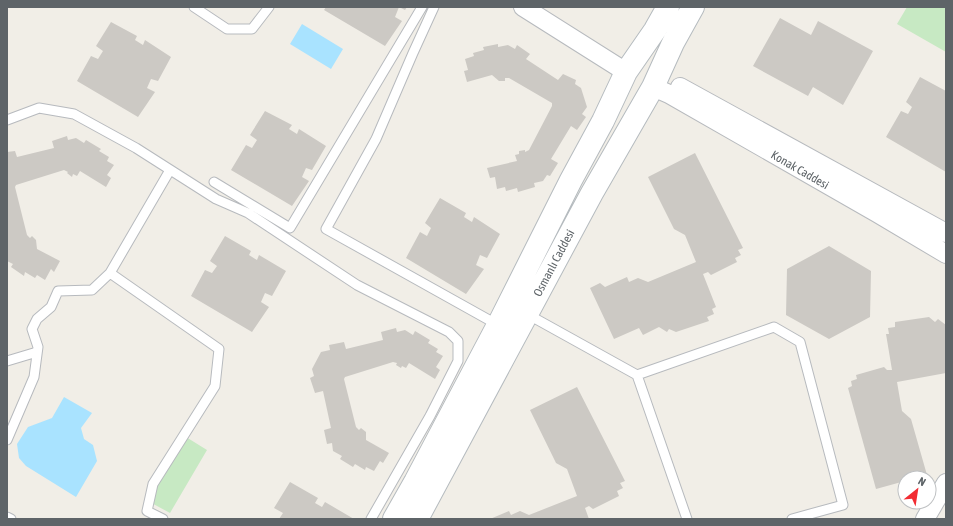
<svg xmlns="http://www.w3.org/2000/svg" width="953" height="526" viewBox="0 0 953 526" font-family="'Asap Condensed',sans-serif">
	<rect width="100%" height="100%" fill="#f1eee7"/>
	<path fill="#c7e9c3" d="M 907,7 L 946,7 L 946,52 L 897,24 Z
		M 186,437 L 207,450 L 170,513 L 146,500 Z"/>
	<path fill="#a9e3ff" d="M 302,24 L 343,49 L 331,69 L 290,44 Z
		M 64,397 L 92,413 L 81,428 L 84,439 L 93,445 L 97,461 L 76,497 L 26,466 L 19,458 L 17,444 L 28,427 L 52,418 Z"/>
	<path fill="#ccc9c4" d="M 326,7 L 407,7 L 405,10 L 399,7 L 395,17 L 402,21 L 385,46 L 324,10 Z
		M 780,18 L 811,35 L 818,21 L 873,51 L 843,105 L 813,87 L 808,96 L 753,66 Z
		M 111,22 L 137,36 L 135,40 L 143,45 L 145,40 L 171,57 L 158,81 L 151,79 L 147,88 L 155,92 L 138,117 L 77,81 L 91,56 L 98,59 L 103,51 L 96,46 Z
		M 498,44 L 498,47 L 508,45 L 515,49 L 517,45 L 530,54 L 526,59 L 558,80 L 563,74 L 576,80 L 575,84 L 581,88 L 587,107 L 582,114 L 586,117 L 577,130 L 571,126 L 551,159 L 558,163 L 550,176 L 547,175 L 543,181 L 534,183 L 535,187 L 518,192 L 517,188 L 506,191 L 505,187 L 497,189 L 495,177 L 490,178 L 487,168 L 517,161 L 515,155 L 519,154 L 519,151 L 525,150 L 525,152 L 529,150 L 552,106 L 552,103 L 509,78 L 505,78 L 505,81 L 499,81 L 492,75 L 467,82 L 464,71 L 468,70 L 465,59 L 474,56 L 473,53 L 484,50 L 483,47 Z
		M 920,77 L 946,91 L 945,96 L 946,97 L 946,172 L 886,137 L 901,111 L 908,114 L 912,107 L 906,102 Z
		M 265,111 L 292,125 L 289,129 L 297,134 L 299,129 L 326,146 L 312,170 L 306,168 L 302,177 L 309,181 L 292,206 L 231,170 L 246,145 L 252,148 L 257,140 L 250,135 Z
		M 67,136 L 68,140 L 76,138 L 84,143 L 86,140 L 101,149 L 99,151 L 109,157 L 107,161 L 114,165 L 107,175 L 111,178 L 106,187 L 80,171 L 77,176 L 73,174 L 72,177 L 67,173 L 68,172 L 64,170 L 16,185 L 15,187 L 27,235 L 30,238 L 32,236 L 36,240 L 37,249 L 60,261 L 54,272 L 51,269 L 45,280 L 37,275 L 35,278 L 25,272 L 24,276 L 11,267 L 13,264 L 7,261 L 7,152 L 15,151 L 17,157 L 54,148 L 52,141 Z
		M 695,153 L 743,248 L 738,250 L 741,255 L 735,258 L 737,262 L 711,275 L 708,272 L 703,274 L 716,307 L 712,309 L 714,314 L 707,317 L 709,321 L 676,332 L 669,329 L 667,332 L 659,327 L 643,335 L 639,328 L 614,339 L 590,288 L 600,283 L 605,287 L 627,277 L 629,282 L 638,278 L 648,282 L 696,262 L 685,235 L 674,229 L 648,177 Z
		M 440,198 L 466,213 L 464,217 L 472,222 L 474,217 L 500,234 L 487,258 L 480,255 L 476,265 L 484,269 L 466,294 L 406,258 L 420,232 L 427,236 L 431,228 L 425,223 Z
		M 225,236 L 251,251 L 249,255 L 257,260 L 259,255 L 286,271 L 272,296 L 265,293 L 261,302 L 269,307 L 252,332 L 191,296 L 205,270 L 212,273 L 217,266 L 210,261 Z
		M 829,246 L 871,271 L 870,317 L 829,339 L 786,315 L 787,269 Z
		M 929,317 L 935,322 L 938,319 L 946,325 L 946,373 L 897,382 L 902,411 L 911,419 L 927,475 L 918,478 L 905,478 L 905,481 L 876,489 L 848,388 L 852,386 L 851,381 L 857,379 L 856,375 L 884,367 L 887,370 L 892,370 L 886,334 L 889,334 L 888,328 L 895,327 L 895,322 Z
		M 396,328 L 397,332 L 405,330 L 413,335 L 415,331 L 430,340 L 428,343 L 438,349 L 436,352 L 443,356 L 436,367 L 440,370 L 435,379 L 409,363 L 406,368 L 402,366 L 401,368 L 396,365 L 397,363 L 393,362 L 345,377 L 344,379 L 356,427 L 359,430 L 361,428 L 366,432 L 366,440 L 389,453 L 383,463 L 380,461 L 374,471 L 366,467 L 365,470 L 355,464 L 353,467 L 340,459 L 342,456 L 333,451 L 332,443 L 327,444 L 324,430 L 331,428 L 323,391 L 315,393 L 310,378 L 314,376 L 312,369 L 321,352 L 330,350 L 329,345 L 344,342 L 346,349 L 383,340 L 381,332 Z
		M 577,387 L 625,481 L 620,483 L 623,488 L 617,491 L 619,496 L 593,509 L 589,506 L 585,508 L 589,519 L 490,519 L 509,511 L 511,515 L 520,511 L 529,515 L 577,496 L 567,469 L 556,463 L 530,410 Z
		M 290,482 L 318,498 L 315,503 L 322,507 L 325,502 L 354,519 L 279,519 L 283,513 L 274,508 Z"/>
	<g fill="none" stroke-linecap="round" stroke-linejoin="round">
		<g stroke="#b7babe" stroke-width="11">
			<path id="service" d="M 194,7 L 227,29 L 252,29 L 269,7
				M 434,7 L 413,53 L 376,139 L 326,229 L 498,325
				M 7,120 L 39,108 L 74,114 L 136,148 L 216,199 L 248,213 L 357,285 L 449,332 L 458,341 L 458,361 L 430,416 L 371,519
				M 214,182 L 290,228 L 422,7
				M 110,273 L 219,349 L 215,386 L 153,484 L 147,511 L 163,519
				M 527,314 L 637,375 L 687,519
				M 7,361 L 37,352
				M 637,375 L 774,327 L 800,342 L 843,505 L 792,519
				M 7,440 L 34,377 L 38,347 L 32,329 L 37,319 L 51,307 L 58,291 L 92,290 L 110,273 L 170,170
				M 7,517 L 11,519"/>
		</g>
		<g stroke="#b7babe" stroke-width="20">
			<path id="minor" d="M 523,7 L 626,72
				M 653,87 L 669,94 L 877,213 L 946,254
				M 680,87 L 946,233
				M 925,519 L 946,483"/>
		</g>
		<g stroke="#b5bbbf" stroke-width="24">
			<path id="secondary" d="M 394,519 L 415,482 L 498,325 L 571,180 L 603,121 L 626,72 L 655,30 L 668,7
				M 417,519 L 592,193 L 653,87 L 673,43 L 693,7"/>
		</g>
		<use href="#service" stroke="#fff" stroke-width="9"/>
		<use href="#minor" stroke="#fff" stroke-width="18"/>
		<use href="#secondary" stroke="#fff" stroke-width="22"/>
	</g>
	<g text-anchor="middle" stroke-width="3.5" stroke-linejoin="round" paint-order="stroke">
		<g font-size="12" fill="#5e6468" stroke="#fff">
			<text transform="translate(800 170) rotate(30)" y="4">Konak Caddesi</text>
			<text transform="translate(554 263) rotate(-62)" y="4">Osmanlı Caddesi</text>
		</g>
	</g>
	<rect width="953" height="526" fill="none" stroke="#5e6468" stroke-width="16"/>
	<g transform="translate(917 490) rotate(30)"><circle r="19" fill="#ffffff" stroke="#bfc1c3"/>
	<path d="M0-3L7 15L0 10L-7 15Z" fill="#f22c33"/>
	<text y="-6" font-size="11" font-weight="bold" text-anchor="middle" fill="#5e6468">N</text>
	</g>
</svg>
